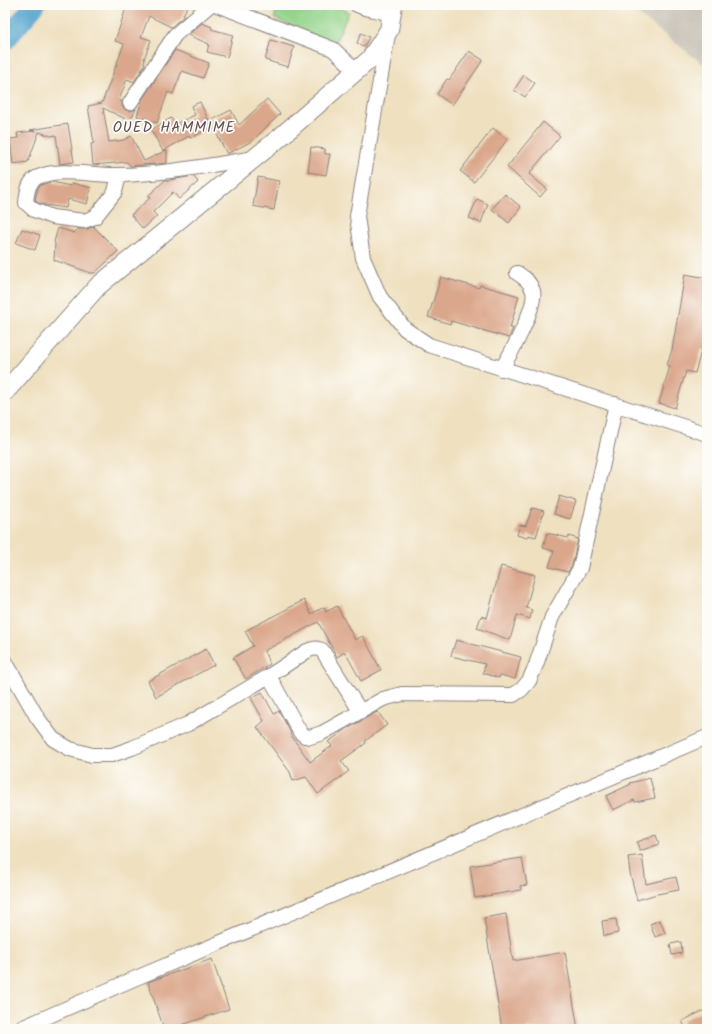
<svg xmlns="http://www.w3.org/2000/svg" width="712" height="1034" viewBox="0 0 712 1034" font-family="Kalam,sans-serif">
	<rect width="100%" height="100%" fill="#fdfcf7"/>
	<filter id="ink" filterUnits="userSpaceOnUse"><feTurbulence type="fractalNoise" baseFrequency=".025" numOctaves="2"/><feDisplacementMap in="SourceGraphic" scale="8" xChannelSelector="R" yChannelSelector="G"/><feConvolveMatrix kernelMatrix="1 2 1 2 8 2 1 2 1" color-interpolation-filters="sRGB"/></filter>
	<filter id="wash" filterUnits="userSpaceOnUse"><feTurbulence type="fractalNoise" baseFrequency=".012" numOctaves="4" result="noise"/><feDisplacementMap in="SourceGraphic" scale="16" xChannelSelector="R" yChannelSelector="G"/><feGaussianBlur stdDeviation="0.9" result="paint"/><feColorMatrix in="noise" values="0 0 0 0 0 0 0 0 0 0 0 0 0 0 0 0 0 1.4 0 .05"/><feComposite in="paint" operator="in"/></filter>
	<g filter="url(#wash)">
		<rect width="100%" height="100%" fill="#efe0c0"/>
		<path fill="#c9c3b8" d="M 626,5 L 707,5 L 707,67 Z"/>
		<path fill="#93d38a" stroke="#5a7a62" d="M 279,5 L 333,5 L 349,12 L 334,45 L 274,18 Z"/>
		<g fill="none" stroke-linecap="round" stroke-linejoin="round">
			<path stroke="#52a4cd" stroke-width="21" d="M 5,40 L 35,5"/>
		</g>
		<g id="blocks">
			<path fill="#dba78c" d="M 127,5 L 188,5 L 183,15 L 184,16 L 171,27 L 149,16 L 141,37 L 151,40 L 144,59 L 145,59 L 144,64 L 145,64 L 134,82 L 127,79 L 119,100 L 122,102 L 122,106 L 126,110 L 130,111 L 136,109 L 130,121 L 103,108 L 109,142 L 124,140 L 131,136 L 144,161 L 167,150 L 167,163 L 130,166 L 127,162 L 93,165 L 91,144 L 94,143 L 88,106 L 102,103 L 124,44 L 115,41 Z
				M 202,23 L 212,27 L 211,29 L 233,35 L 227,57 L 207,52 L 209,44 L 188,35 Z
				M 361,33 L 369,37 L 364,47 L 357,43 Z
				M 271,40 L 294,47 L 288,67 L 265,60 Z
				M 175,50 L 209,63 L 203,78 L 182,71 L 173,94 L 168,92 L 157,123 L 137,116 L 142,100 Z
				M 469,51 L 483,60 L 452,105 L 437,94 L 447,79 L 449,80 Z
				M 524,75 L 535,83 L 525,97 L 514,90 Z
				M 267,99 L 280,114 L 252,141 L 227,154 L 210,121 L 231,110 L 239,125 Z
				M 200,102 L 212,128 L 190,138 L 189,136 L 163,151 L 151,130 L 171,118 L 175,124 L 195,115 L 191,106 Z
				M 543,122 L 560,136 L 529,174 L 547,189 L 540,197 L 507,167 Z
				M 68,124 L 74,162 L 60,164 L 56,135 L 51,136 L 39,132 L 28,162 L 13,164 L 10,139 L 18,138 L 17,133 L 35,131 L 30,130 Z
				M 493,128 L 507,140 L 474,182 L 460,171 Z
				M 311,147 L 325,149 L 325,154 L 330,154 L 326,175 L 308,172 Z
				M 193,176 L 198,182 L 179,199 L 173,192 L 153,212 L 157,216 L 143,229 L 131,215 L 151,197 L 148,196 L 165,180 L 167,180 L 167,182 L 170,180 Z
				M 258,177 L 279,181 L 274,210 L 253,206 Z
				M 51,182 L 71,186 L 72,183 L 91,188 L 87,204 L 68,199 L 66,208 L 45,205 L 38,203 L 35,200 L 38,188 L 41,185 Z
				M 505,194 L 521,207 L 509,223 L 492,209 Z
				M 477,199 L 488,204 L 481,223 L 469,218 Z
				M 95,226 L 94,227 L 118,251 L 95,273 L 91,273 L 54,260 L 55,243 L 54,242 L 58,228 L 74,233 L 78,229 L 87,229 Z
				M 22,229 L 40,235 L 35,250 L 16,243 Z
				M 685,274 L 707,278 L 707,349 L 702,348 L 695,373 L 686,371 L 675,408 L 659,403 L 670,366 L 667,365 L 672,350 Z
				M 441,277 L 479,288 L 480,285 L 519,296 L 510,328 L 513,328 L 509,338 L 451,321 L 450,324 L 428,317 Z
				M 559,496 L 576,501 L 570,519 L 554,514 Z
				M 532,508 L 544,511 L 536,537 L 528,535 L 527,538 L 517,535 L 520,525 L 526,526 Z
				M 547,533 L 568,538 L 569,536 L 578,539 L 572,565 L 568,572 L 549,567 L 554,551 L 543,548 Z
				M 501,566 L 535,575 L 526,608 L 532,610 L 530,619 L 517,615 L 510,640 L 477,628 L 481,616 L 487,618 Z
				M 304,600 L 311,614 L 324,607 L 326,612 L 337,606 L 355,640 L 363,636 L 381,670 L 361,681 L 345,652 L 337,657 L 318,622 L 264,651 L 270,664 L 246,679 L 233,658 L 253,646 L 245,631 Z
				M 456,640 L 521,657 L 515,679 L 500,675 L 499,678 L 483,673 L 485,664 L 451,656 Z
				M 206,649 L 214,665 L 156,697 L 148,681 Z
				M 262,692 L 274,714 L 279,711 L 291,733 L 290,734 L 310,762 L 332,746 L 328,742 L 345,730 L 375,713 L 378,712 L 387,725 L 365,741 L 366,743 L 341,761 L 349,771 L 318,794 L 306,777 L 293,781 L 290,772 L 257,727 L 264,721 L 251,698 Z
				M 650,778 L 655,798 L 635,802 L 634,800 L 613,810 L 606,796 L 631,784 L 630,783 Z
				M 656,835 L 659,844 L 640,851 L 637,842 Z
				M 642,855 L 646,884 L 676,877 L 679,890 L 657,894 L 637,900 L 630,873 L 628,857 Z
				M 522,858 L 527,885 L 520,886 L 521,890 L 475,898 L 470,866 Z
				M 506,914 L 513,961 L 565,952 L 578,1029 L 502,1029 L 484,918 Z
				M 616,919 L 618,933 L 604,936 L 602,921 Z
				M 660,920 L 665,933 L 655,937 L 650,924 Z
				M 681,942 L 682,953 L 672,955 L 670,944 Z
				M 212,959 L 229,1009 L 170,1029 L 164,1029 L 148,982 Z
				M 707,1009 L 707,1027 L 702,1029 L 686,1029 L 682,1021 Z"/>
		</g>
	</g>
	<g filter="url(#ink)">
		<use href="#blocks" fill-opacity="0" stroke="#88817e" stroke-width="1"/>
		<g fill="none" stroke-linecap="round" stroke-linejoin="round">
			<g stroke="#88817e" stroke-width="16">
				<path id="minor" d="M 217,5 L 333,49 L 357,71
					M 357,5 L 365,8 L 392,14
					M 388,34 L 357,216 L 363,258 L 380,297 L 405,329 L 429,345 L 707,434
					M 130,103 L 175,35 L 210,5
					M 119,175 L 115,192 L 95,217 L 84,221 L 52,217 L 34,210 L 26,203 C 27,193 28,181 38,177 C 60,167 95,176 119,175 C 165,174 210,165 255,158
					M 501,369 C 510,356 537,306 533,291 C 530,282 525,278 517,273
					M 5,661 L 37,717 L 53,739 L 70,749 L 92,755 L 112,755 L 132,748 L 188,724 L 269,676 L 300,732 L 305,736 L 310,737 L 322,733 L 383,699 L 402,694 L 513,695 L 521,690 L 529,681 L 536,665 L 552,617 L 580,568 L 616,404
					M 269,676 L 307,651 C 313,648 316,648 322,650 L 360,711
					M 19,1029 L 136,978 L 707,737"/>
			</g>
			<g stroke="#88817e" stroke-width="20">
				<path id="major" d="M 5,392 L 98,286 L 278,139 L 370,59 L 389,30 L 393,5"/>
			</g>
			<use href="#minor" stroke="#fff" stroke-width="14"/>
			<use href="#major" stroke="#fff" stroke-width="18"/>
		</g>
	</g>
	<g text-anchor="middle" stroke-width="3.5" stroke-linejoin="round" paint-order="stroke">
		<g font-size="15" letter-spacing="1" fill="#635157" stroke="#fdfcf7">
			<text x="174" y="132">OUED HAMMIME</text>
		</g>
	</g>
	<rect width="712" height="1034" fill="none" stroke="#fdfcf7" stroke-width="20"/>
</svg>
